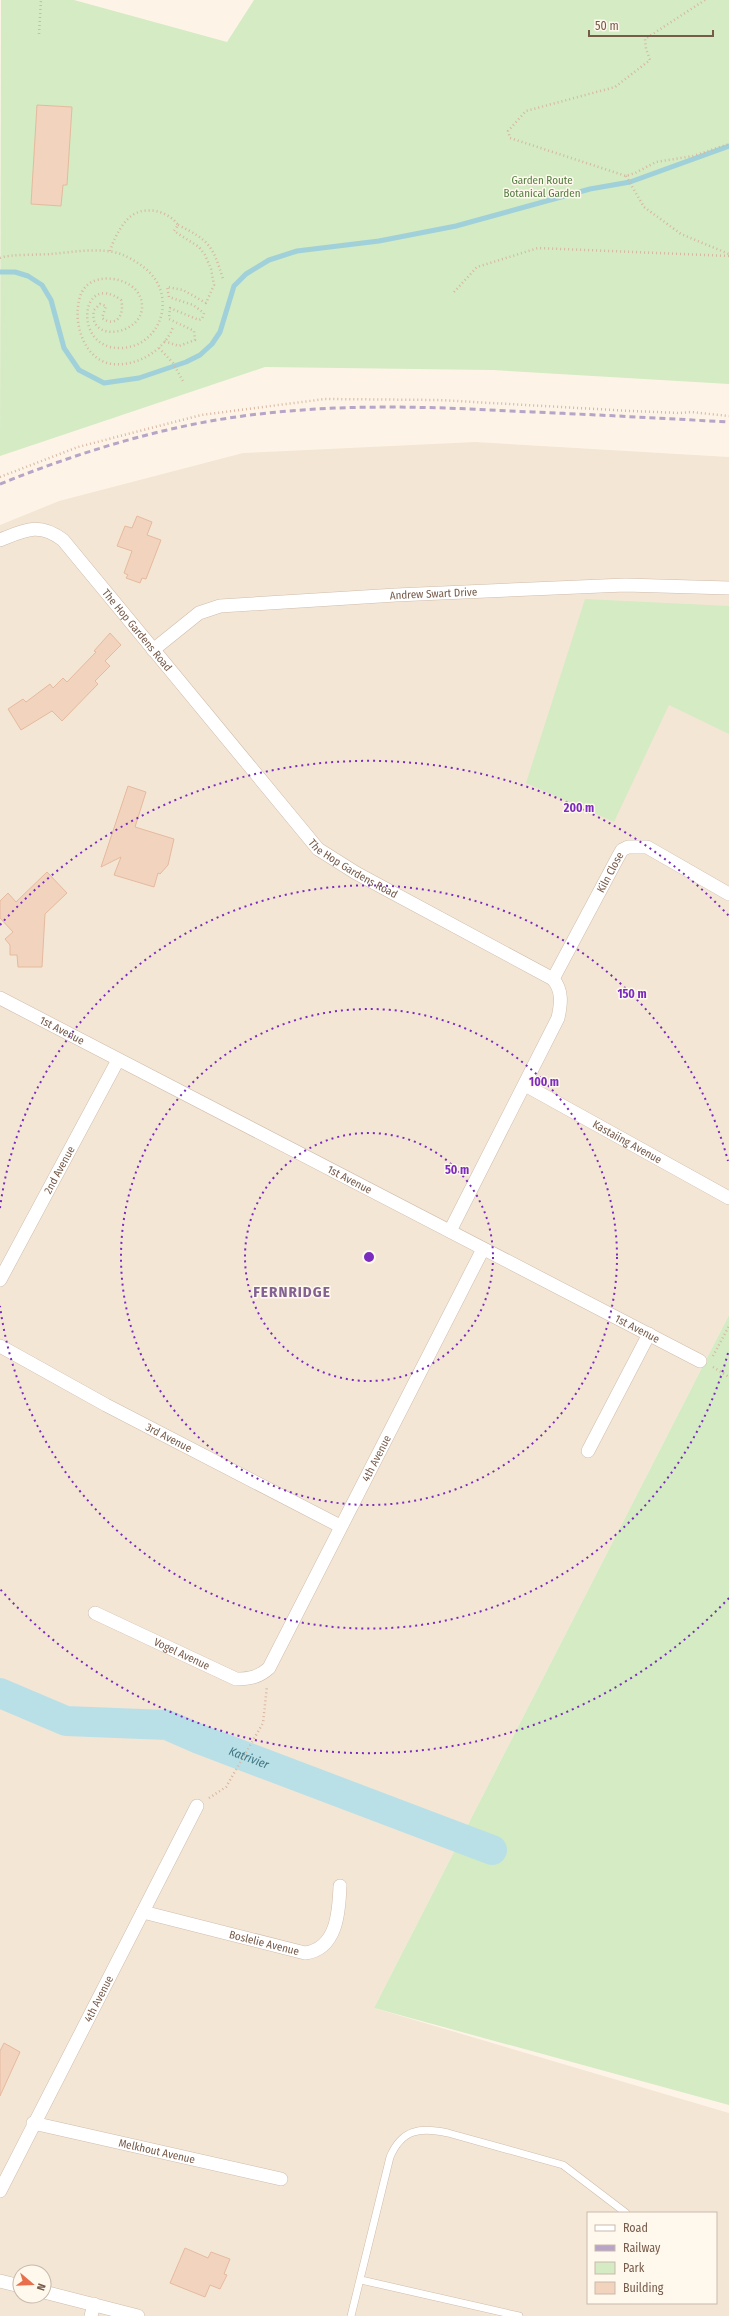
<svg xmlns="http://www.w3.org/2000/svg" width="729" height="2316" viewBox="0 0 729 2316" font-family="'Fira Sans Condensed',sans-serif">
	<rect width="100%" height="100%" fill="#fdf4e7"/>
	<path fill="#f4e6d5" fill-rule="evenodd" d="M 475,442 L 729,457 L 729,1315 L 374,2008 L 729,2113 L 729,2316 L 0,2316 L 0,525 L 59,501 L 243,453 ZM 588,2213 L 716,2213 L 716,2303 L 588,2303 ZM 20,2272 L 44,2272 L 44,2296 L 20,2296 Z"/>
	<path fill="#d4ebc4" d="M 1,0 L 74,0 L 227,42 L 254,0 L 729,0 L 729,384 L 493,370 L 265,367 L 0,456 Z
		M 585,599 L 729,606 L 729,734 L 669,705 L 614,822 L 526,783 Z
		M 729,1315 L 729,2105 L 374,2008 Z"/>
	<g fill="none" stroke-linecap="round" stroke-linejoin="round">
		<path stroke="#a0d0d9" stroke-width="5" d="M 0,272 L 15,272 L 28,276 L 42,285 L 51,300 L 64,348 L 79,370 L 104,383 L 139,378 L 186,362 L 200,355 L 212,344 L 220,332 L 234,286 L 246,274 L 269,260 L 297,251 L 379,241 L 456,226 L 590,189 L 630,182 L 729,146"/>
		<path stroke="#bae0e7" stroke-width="30" id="s1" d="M 0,1693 L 66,1721 L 167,1725 L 199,1739 L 492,1850"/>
	</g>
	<path fill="#f2d3be" stroke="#e5ba9e" d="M 37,105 L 72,107 L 67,185 L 63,185 L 61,206 L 31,204 Z
		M 137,516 L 152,522 L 147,535 L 161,540 L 146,579 L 142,578 L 140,583 L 126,578 L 128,575 L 124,573 L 132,551 L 117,546 L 125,526 L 132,528 Z
		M 110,633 L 121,645 L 105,661 L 110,666 L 95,681 L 98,684 L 62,721 L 52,711 L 21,730 L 8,709 L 23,699 L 26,702 L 50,684 L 53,688 L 63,678 L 67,682 L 96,652 L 94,651 Z
		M 128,786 L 146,792 L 135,827 L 174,839 L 168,865 L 160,874 L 158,873 L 154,887 L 114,875 L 121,857 L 101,867 Z
		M 47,872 L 67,893 L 45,914 L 42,967 L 18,967 L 17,955 L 10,955 L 10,945 L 5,939 L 13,932 L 0,918 L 0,901 L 8,893 L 16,902 Z
		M 4,2043 L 20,2052 L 0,2096 L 0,2051 Z
		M 185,2248 L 208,2258 L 211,2252 L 230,2259 L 224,2274 L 227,2275 L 220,2289 L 210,2285 L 205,2297 L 170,2283 Z"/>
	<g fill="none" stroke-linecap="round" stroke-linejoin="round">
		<g stroke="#cfbcac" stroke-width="8">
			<path id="lane" d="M 361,2280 L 519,2316
				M 351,2316 L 390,2157 C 402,2129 420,2127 448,2133 L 563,2165 L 626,2213"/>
		</g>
		<g stroke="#cfbcac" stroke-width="14">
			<g id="street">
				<path id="s2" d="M 0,540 C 25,530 39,522 63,540 L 318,849 L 356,873 L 553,979 C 563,991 561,1004 558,1018 L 450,1231"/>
				<path id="s3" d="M 153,650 L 199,613 L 220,606 L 396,595 L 625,585 L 729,588"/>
				<path id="s4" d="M 553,979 L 618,857 L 622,850 L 628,847 L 647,847 L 729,894"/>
				<path id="s5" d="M 0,998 L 700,1361"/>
				<path id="s6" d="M 525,1085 L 729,1198"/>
				<path id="s7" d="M 0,1280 L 118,1060"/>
				<path id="s8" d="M 0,1346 L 106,1405 L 340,1526"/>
				<path d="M 588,1451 L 649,1334"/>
				<path id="s9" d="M 95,1613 L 236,1679 C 250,1679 259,1677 269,1668 L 483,1249"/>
				<path id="s10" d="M 143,1912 L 305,1953 C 337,1949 339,1912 340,1886"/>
				<path id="s11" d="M 33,2123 L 281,2179"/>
				<path id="s12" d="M 0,2191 L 197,1806"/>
				<path d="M 0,2281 L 20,2286"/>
				<path d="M 44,2292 L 138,2316"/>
				<path d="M 91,2316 L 94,2304"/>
			</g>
		</g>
		<path stroke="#d8b6a0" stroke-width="2.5" stroke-dasharray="1 3" stroke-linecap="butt" d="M 705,0 L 645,39 L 646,49 L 650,60 L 615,87 L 526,111 L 508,131 L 510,138 L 626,176 L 635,173 L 656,162 L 693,156 L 729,144
			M 39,34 L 41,0
			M 626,176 L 644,207 L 681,234 L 729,254
			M 178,225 C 209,240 213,246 223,279
			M 110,251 C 113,241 119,229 126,221 C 139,204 167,209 178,225 L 174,231 L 199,247 L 205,255 L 211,269 L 214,285 L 206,303 L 183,290 L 167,287 L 169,297 L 193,305 L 204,313 L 202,319 L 199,320 L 170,308 L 169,319 L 194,331 L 195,340 L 179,346 L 164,341
			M 0,258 C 9,254 40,255 51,254 C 73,252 100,247 121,254 C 135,260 151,270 158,284 C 172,313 153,347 121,348 C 72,350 80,270 121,300 C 125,313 117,329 102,318 L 106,306 L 100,304 L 94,310 C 87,344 144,335 142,305 C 141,282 109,273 92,282 C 82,287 79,297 78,307 C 75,329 87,361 112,364 C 137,367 165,350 173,327
			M 454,292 L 477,267 L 538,248 L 729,256
			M 159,348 L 173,363 L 184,383
			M 0,477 L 78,447 L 201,415 L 325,399 L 439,400 L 631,411 L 680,413 L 691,412 L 729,416
			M 713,1356 L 729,1326
			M 713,1367 L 729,1377
			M 209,1798 L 226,1787 L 263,1723 L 267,1686"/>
		<use href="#lane" stroke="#fff" stroke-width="7"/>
		<use href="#street" stroke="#fff" stroke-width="13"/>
		<path stroke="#b7a4c7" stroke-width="3" stroke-dasharray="6 4" stroke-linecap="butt" d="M 0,484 C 77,453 160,427 243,416 C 332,404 421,406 510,411 C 583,414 656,418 729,422"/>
	</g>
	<g fill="none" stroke="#7b2cbf" stroke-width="2" stroke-dasharray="2 4">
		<circle cx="369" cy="1257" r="124"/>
		<circle cx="369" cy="1257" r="248"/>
		<path d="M728 1353A372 372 0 0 1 0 1306M0 1208A372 372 0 0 1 728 1161"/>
		<path d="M729 1598A496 496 0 0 1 0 1589M0 925A496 496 0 0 1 729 916"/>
	</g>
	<g text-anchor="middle" stroke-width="3" stroke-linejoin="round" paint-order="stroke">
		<g font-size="11" fill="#537d42" stroke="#fff8ed">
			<text x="542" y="184">Garden Route<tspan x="542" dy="13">Botanical Garden</tspan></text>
		</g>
		<g font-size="11" fill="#775b4a" stroke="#fff8ed">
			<text dy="4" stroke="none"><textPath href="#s3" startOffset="295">Andrew Swart Drive</textPath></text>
			<text dy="4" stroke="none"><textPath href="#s2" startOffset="184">The Hop Gardens Road</textPath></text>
			<text dy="4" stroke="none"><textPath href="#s2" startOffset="508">The Hop Gardens Road</textPath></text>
			<text dy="4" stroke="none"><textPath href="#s4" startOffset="121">Kiln Close</textPath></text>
			<text dy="4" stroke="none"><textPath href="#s5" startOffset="70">1st Avenue</textPath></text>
			<text dy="4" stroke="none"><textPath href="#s6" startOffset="117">Kastaiing Avenue</textPath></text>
			<text dy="4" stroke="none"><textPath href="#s7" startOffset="125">2nd Avenue</textPath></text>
			<text dy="4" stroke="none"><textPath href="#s5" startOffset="394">1st Avenue</textPath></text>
			<text dy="4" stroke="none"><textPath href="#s5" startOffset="718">1st Avenue</textPath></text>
			<text dy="4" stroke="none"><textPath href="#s8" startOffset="192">3rd Avenue</textPath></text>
			<text dy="4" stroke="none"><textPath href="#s9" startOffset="427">4th Avenue</textPath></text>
			<text dy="4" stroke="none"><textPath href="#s9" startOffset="96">Vogel Avenue</textPath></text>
			<text dy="4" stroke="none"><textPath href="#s10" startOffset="125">Boslelie Avenue</textPath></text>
			<text dy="4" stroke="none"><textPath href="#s12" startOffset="216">4th Avenue</textPath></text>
			<text dy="4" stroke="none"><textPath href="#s11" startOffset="127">Melkhout Avenue</textPath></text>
		</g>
		<g font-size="12" font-style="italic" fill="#407783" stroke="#fff8ed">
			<text dy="4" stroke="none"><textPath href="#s1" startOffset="261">Katrivier</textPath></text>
		</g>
		<g font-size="15" font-weight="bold" letter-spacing="1" fill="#836293" stroke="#fff8ed">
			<text x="292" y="1297">FERNRIDGE</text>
		</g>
	</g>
	<circle cx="369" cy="1257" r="6" fill="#7b2cbf" stroke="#fff8ed" stroke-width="2"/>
	<g font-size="12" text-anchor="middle" font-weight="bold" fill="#7b2cbf" stroke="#fff8ed" stroke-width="3" stroke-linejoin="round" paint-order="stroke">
		<text x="579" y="812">200 m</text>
		<text x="632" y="998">150 m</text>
		<text x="544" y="1086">100 m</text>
		<text x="457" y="1174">50 m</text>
	</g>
	<rect x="587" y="2212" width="130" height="92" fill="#fff8ed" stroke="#c9b9ac"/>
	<rect x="595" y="2225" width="20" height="6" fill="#ffffff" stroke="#c9b9ac"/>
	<text x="623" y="2232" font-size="12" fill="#775b4a">Road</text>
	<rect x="595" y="2245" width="20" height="6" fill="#b7a4c7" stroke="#c9b9ac"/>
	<text x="623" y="2252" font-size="12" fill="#775b4a">Railway</text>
	<rect x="595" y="2262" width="20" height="12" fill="#d4ebc4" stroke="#c9b9ac"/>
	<text x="623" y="2272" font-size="12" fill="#775b4a">Park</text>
	<rect x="595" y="2282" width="20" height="12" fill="#f2d3be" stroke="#c9b9ac"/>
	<text x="623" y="2292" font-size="12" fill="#775b4a">Building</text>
	<g transform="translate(32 2284) rotate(109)"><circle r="19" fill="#fff8ed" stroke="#c9b9ac"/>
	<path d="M0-3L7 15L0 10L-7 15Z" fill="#e86f4b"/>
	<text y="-6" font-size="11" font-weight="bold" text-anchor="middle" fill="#775b4a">N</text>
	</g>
	<path d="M589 30v6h124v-6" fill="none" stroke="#775b4a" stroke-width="2"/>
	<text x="595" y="30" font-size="12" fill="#775b4a" stroke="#fff8ed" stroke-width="3" paint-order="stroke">50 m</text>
</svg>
